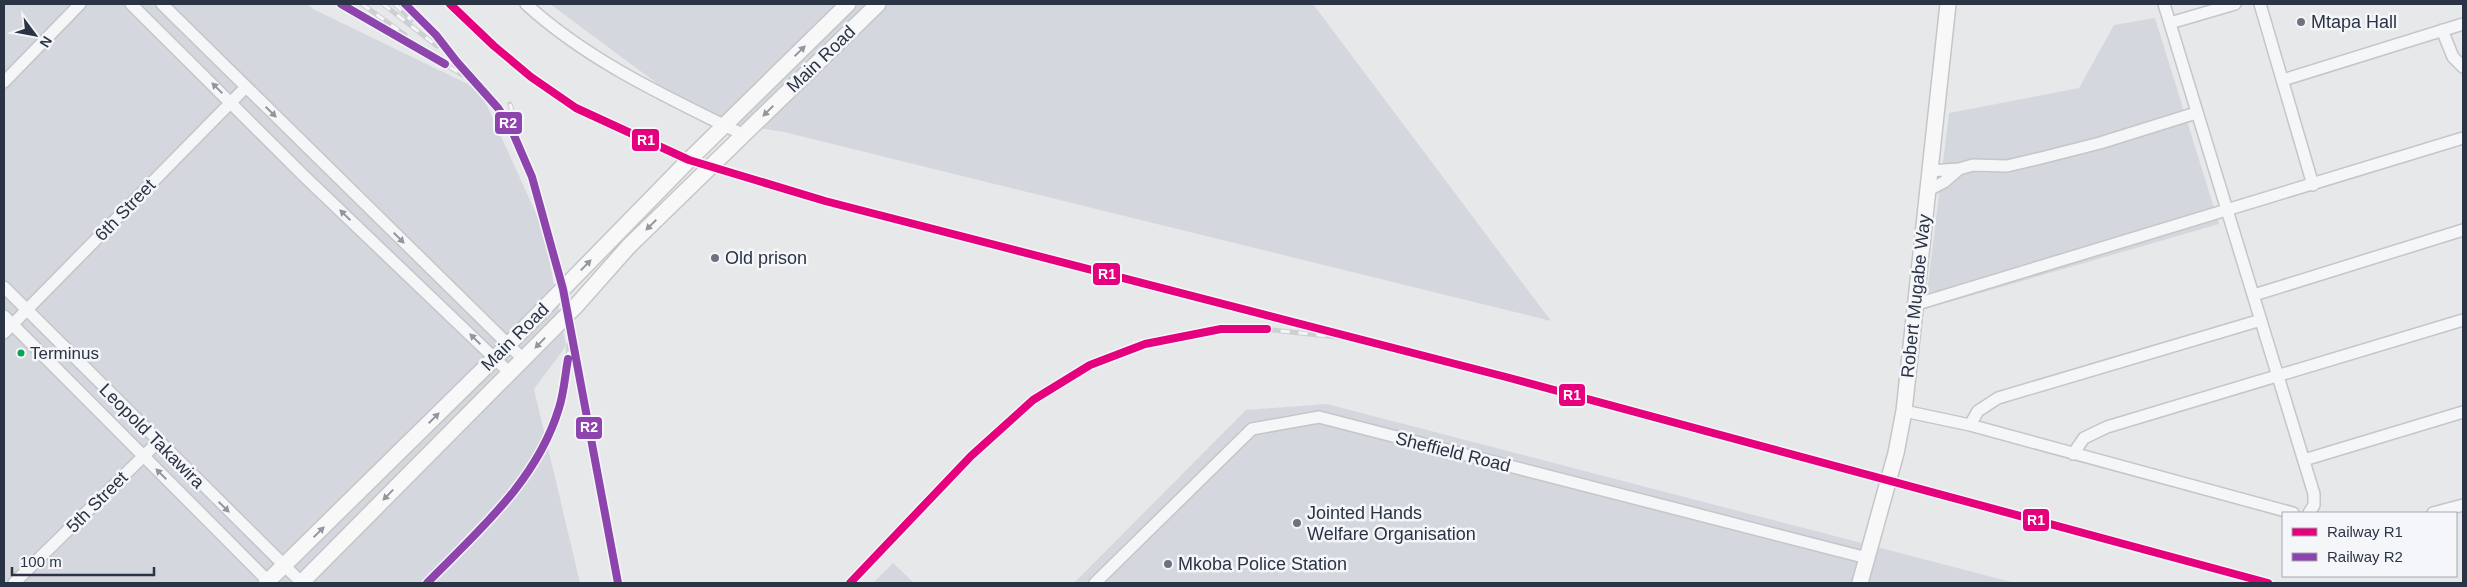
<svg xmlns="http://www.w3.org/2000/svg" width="2467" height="587" viewBox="0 0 2467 587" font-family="Arial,sans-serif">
	<rect width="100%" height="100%" fill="#e6e8ea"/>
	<path fill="#d4d7dd" d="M 4,4 L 308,4 L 313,9 L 480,90 L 543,229 L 566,346 L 534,389 L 580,583 L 4,583 Z
		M 550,4 L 1313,4 L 1551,321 L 784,132 L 705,119 Z
		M 2155,18 L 2219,224 L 1925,309 L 1949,113 L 2079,88 L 2114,25 Z
		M 1327,404 L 2015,583 L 1074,583 L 1246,410 Z
		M 893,563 L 914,583 L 873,583 Z"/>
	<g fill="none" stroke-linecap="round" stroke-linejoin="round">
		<g stroke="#c4c6c8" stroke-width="14">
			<path id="street" d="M 131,4 L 305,177 L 510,373
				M 162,4 L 523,359
				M 526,4 C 588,61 669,98 744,135
				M 2164,4 L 2314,494 L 2314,505 L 2309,513
				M 2260,4 L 2313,185
				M 2170,23 L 2235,4
				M 2442,30 L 2453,57 L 2463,67
				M 2283,80 L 2463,24
				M 4,82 L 80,4
				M 1929,171 L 1959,169
				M 1927,191 L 1944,182 L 1959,169 L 1973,165 L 2007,166 L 2041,158 L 2100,143 L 2196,113
				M 4,287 L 302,583
				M 2254,295 L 2463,230
				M 1914,305 L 2463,138
				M 4,316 L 270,583
				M 4,333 L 246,87
				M 1904,411 L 1970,425 L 2293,513
				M 1970,425 L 1978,411 L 1998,398 L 2261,320
				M 2073,454 L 2084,438 L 2107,427 L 2463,320
				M 2304,460 L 2463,412
				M 2433,513 L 2463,505
				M 14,583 L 158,442
				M 1095,583 L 1252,429 L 1319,417 L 1867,558"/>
		</g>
		<g stroke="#c4c6c8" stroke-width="18">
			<path id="secondary" d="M 266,583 L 509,344 L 689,160 L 848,4
				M 301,583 L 575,307 L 629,246 L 878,4
				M 1860,583 L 1896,453 L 1904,411 L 1948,4"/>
		</g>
		<use href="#street" stroke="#f5f6f7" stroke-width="11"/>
		<use href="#secondary" stroke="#f8f8f8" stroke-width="15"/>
		<g stroke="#cecfd2" stroke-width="5">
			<path id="rail" d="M 341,4 L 463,75
				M 362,4 L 405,35
				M 383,4 L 437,46
				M 395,4 L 411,20
				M 405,4 L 436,35 L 457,62 L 498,108 L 510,126 L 532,177 L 563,289 L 618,583
				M 510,104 L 518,131
				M 427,583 C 497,513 567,451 569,344
				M 850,583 L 971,456 L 1033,400 L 1090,365 L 1145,344 L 1221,329 L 1254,328 L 1355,339"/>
		</g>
		<use href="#rail" stroke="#f4f6f9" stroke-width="3" stroke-dasharray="9" stroke-linecap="butt"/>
		<g stroke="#f4f6f9" stroke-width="11">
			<path id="rail-1" d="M 450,4 L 494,46 L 531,77 L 576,108 L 689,160 L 825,201 L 1506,377 L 2268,583
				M 850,583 L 971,456 L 1033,400 L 1090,365 L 1145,344 L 1221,329 L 1267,329"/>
		</g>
		<g stroke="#f4f6f9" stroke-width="11">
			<path id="rail-2" d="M 341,4 L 445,64
				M 405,4 L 436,35 L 457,62 L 498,108 L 510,126 L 532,177 L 563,289 L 618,583
				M 427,583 C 478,531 537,481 559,408 C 564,393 565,375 568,359"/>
		</g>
		<use href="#rail-1" stroke="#e5007d" stroke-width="8"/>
		<use href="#rail-2" stroke="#8e44ad" stroke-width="8"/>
	</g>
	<defs><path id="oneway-solid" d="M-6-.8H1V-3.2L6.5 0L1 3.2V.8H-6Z" transform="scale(1.25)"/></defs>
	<g fill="#92969e">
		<use href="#oneway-solid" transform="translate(800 51) rotate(-44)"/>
		<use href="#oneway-solid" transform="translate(768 111) rotate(135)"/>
		<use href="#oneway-solid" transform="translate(651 225) rotate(135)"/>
		<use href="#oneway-solid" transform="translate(586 265) rotate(-46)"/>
		<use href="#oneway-solid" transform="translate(540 343) rotate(134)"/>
		<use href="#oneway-solid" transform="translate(434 418) rotate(-45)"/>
		<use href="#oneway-solid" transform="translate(388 495) rotate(134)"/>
		<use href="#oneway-solid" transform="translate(319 532) rotate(-44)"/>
	</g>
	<g fill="#90959e">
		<use href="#oneway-solid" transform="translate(217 88) rotate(-135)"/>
		<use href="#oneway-solid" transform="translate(271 112) rotate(44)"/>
		<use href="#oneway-solid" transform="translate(345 215) rotate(-136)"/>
		<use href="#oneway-solid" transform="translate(399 238) rotate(45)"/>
		<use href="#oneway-solid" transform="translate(475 339) rotate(-136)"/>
		<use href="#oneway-solid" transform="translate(161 474) rotate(-135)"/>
		<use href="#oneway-solid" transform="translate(224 507) rotate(44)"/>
	</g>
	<g fill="#6c737f" stroke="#f4f6f9" stroke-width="2">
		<circle cx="2301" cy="22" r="5"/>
		<circle cx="715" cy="258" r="5"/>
		<circle cx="1297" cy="523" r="5"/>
		<circle cx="1168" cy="564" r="5"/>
	</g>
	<circle fill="#00a651" stroke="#f4f6f9" stroke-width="2" cx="21" cy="353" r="4.5"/>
	<g text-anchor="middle" stroke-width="5" stroke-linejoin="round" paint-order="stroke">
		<g font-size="17" fill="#2b3445" stroke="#f4f6f9" text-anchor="start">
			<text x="30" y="359">Terminus</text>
		</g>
		<g font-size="18" fill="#2b3445" stroke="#f4f6f9" text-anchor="start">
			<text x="2311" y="28">Mtapa Hall</text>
			<text x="725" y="264">Old prison</text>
			<text x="1307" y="519">Jointed Hands<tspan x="1307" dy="21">Welfare Organisation</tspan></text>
			<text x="1178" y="570">Mkoba Police Station</text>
		</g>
		<g font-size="18" fill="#2b3445" stroke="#f4f6f9">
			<text transform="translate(821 59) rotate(-44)" y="6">Main Road</text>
			<text transform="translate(125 210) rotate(-46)" y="6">6th Street</text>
			<text transform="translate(1916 296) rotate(-84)" y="6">Robert Mugabe Way</text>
			<text transform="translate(515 337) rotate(-45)" y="6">Main Road</text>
			<text transform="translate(152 436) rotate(45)" y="6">Leopold Takawira</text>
			<text transform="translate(1453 452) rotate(14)" y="6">Sheffield Road</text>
			<text transform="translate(97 502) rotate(-45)" y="6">5th Street</text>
		</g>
	</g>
	<g stroke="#f4f6f9" stroke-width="2">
		<rect x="494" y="111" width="29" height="24" rx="5" fill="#8e44ad"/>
		<rect x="631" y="128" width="29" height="24" rx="5" fill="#e5007d"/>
		<rect x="1092" y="262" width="29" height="24" rx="5" fill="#e5007d"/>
		<rect x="1558" y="383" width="28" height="24" rx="5" fill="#e5007d"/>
		<rect x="575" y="416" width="28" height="24" rx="5" fill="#8e44ad"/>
		<rect x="2022" y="508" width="28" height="24" rx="5" fill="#e5007d"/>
	</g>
	<g font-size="14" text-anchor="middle" font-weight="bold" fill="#fff">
		<text x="508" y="128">R2</text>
		<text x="646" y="145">R1</text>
		<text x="1107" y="279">R1</text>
		<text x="1572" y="400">R1</text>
		<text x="589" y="432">R2</text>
		<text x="2036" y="525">R1</text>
	</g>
	<rect width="2467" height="587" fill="none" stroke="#2b3445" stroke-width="10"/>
	<rect x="2282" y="512" width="175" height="65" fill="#f4f6f9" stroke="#a4a8b1"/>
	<rect x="2292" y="528" width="25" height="8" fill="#e5007d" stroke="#a4a8b1"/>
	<text x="2327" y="537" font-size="15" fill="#2b3445">Railway R1</text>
	<rect x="2292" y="553" width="25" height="8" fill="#8e44ad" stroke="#a4a8b1"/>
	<text x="2327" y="562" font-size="15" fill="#2b3445">Railway R2</text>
	<g transform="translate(35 35) rotate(122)" stroke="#f4f6f9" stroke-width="4" paint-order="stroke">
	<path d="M0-4L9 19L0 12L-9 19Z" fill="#2b3445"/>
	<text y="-8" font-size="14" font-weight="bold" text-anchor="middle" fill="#2b3445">N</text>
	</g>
	<path d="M12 567v8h142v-8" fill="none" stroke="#2b3445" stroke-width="2.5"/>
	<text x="20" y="567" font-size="15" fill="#2b3445" stroke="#f4f6f9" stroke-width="4" paint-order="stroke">100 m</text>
</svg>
